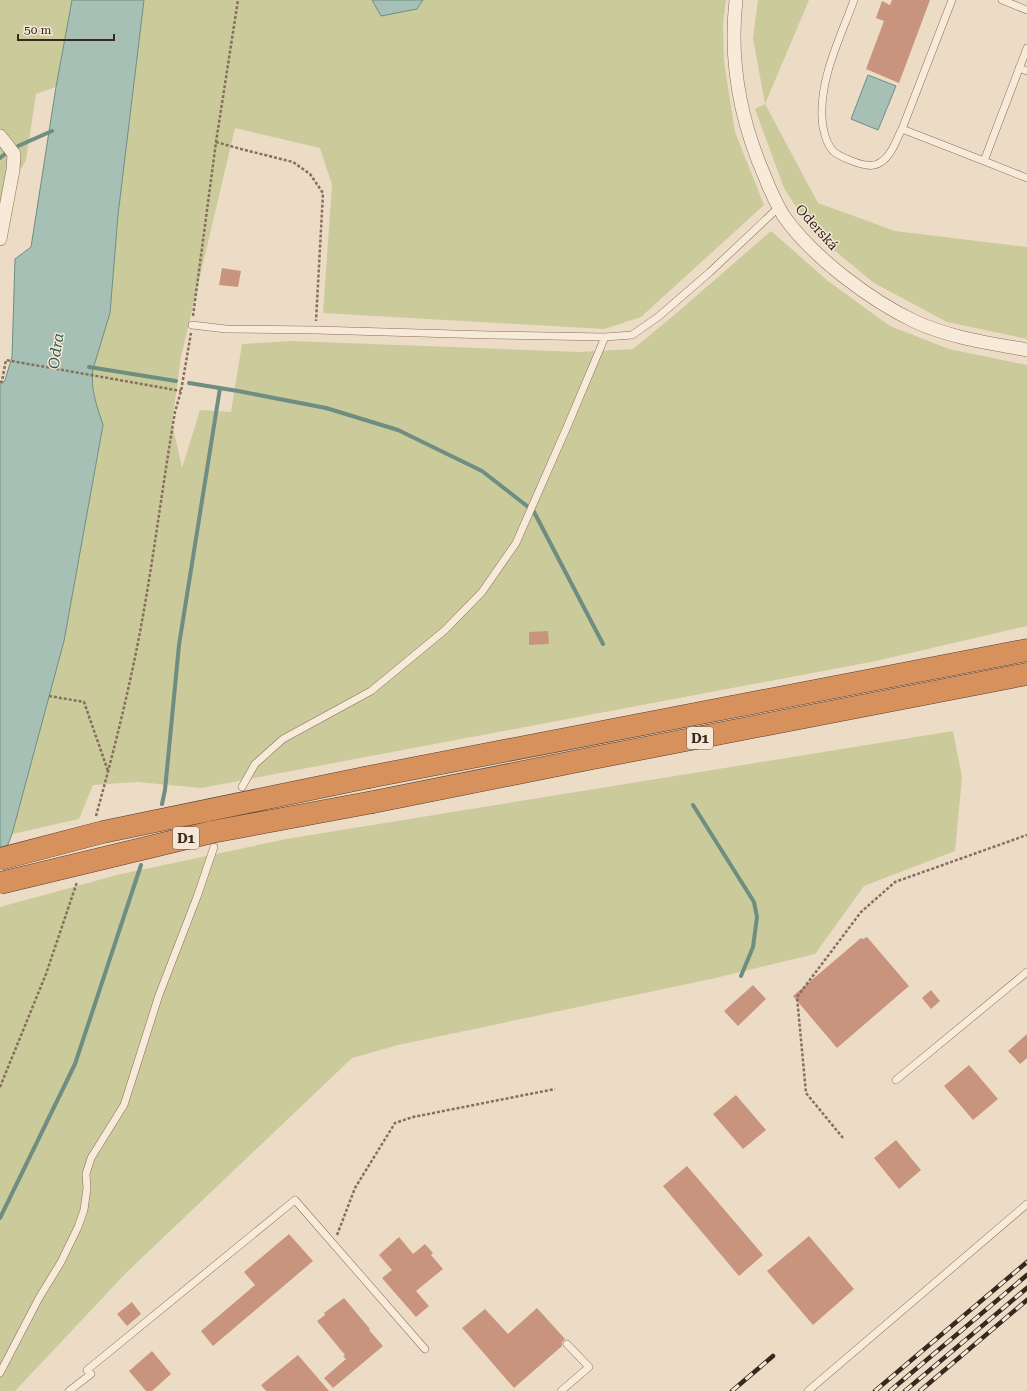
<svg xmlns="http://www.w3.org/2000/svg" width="1027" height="1391" viewBox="0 0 1027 1391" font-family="'Roboto Serif',serif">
	<rect width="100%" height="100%" fill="#ecdcc6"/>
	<path fill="#caca9a" d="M 0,0 L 72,0 L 56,87 L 36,94 L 26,160 L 2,203 L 0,208 Z
		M 144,0 L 726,0 L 723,23 L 724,62 L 735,132 L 764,205 L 641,317 L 604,329 L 323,313 L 332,185 L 320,148 L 235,128 L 181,357 L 172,423 L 182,468 L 200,410 L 231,412 L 242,344 L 292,341 L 579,352 L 633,349 L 679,311 L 771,231 L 828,281 L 890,326 L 949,349 L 1027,365 L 1027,626 L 876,661 L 201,788 L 137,782 L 93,785 L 79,819 L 12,834 L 64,641 L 103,425 C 97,406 90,389 93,369 L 110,313 L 118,215 Z
		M 758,0 L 809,0 L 765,104 L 818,203 L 895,231 L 1027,247 L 1027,339 L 947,322 L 874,283 L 812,232 L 784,188 L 755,109 L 765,104 L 753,38 Z
		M 953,731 L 962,777 L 955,851 L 864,886 L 815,954 L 711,979 L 398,1045 L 352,1058 L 127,1272 L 15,1391 L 0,1391 L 0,907 L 117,875 L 286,839 Z"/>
	<path fill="#a7c0b6" stroke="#6e8e82" d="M 72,0 L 144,0 L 118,215 L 110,313 L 93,369 C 90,389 97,406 103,425 L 64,641 L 12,834 L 0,865 L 0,386 L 5,380 L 12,357 L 15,259 L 31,247 L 56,87 Z
		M 372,0 L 423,0 L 417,9 L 381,16 Z
		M 868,75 L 896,86 L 878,130 L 851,119 Z"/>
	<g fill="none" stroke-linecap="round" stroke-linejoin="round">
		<path stroke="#6e8e82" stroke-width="4" d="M 18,146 L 52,131
			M 0,158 L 6,153
			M 89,367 L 176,381
			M 189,383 L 238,391 L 326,408 L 398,430 L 482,471 L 527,506
			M 533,510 L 603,644
			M 162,804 L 165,790 L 179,645 L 220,388
			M 693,805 L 754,902 L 757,917 L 753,947 L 741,976
			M 0,1218 L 75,1064 L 141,865"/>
	</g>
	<path fill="#c9947e" d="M 892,0 L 930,0 L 899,83 L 866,69 L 884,21 L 876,18 L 882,1 L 890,5 Z
		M 222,268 L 241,271 L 238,287 L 219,285 Z
		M 548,631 L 549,644 L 529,645 L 529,632 Z
		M 867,937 L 909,986 L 837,1048 L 793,996 L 861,938 L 863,939 Z
		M 753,985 L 766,999 L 738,1026 L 724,1011 Z
		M 931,990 L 940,1001 L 931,1009 L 922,998 Z
		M 1027,1034 L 1027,1058 L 1020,1064 L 1008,1051 Z
		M 969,1065 L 998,1099 L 973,1120 L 944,1086 Z
		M 736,1095 L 766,1130 L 743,1149 L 713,1114 Z
		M 896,1140 L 921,1170 L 899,1189 L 874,1158 Z
		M 687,1166 L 763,1255 L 739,1276 L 663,1186 Z
		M 289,1234 L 313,1261 L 213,1346 L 201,1331 L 255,1285 L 244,1272 Z
		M 809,1236 L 854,1289 L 813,1325 L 767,1271 Z
		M 399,1237 L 413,1254 L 425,1244 L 433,1253 L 431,1255 L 443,1269 L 416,1291 L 429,1306 L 416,1317 L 382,1278 L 392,1270 L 379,1255 Z
		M 344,1298 L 370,1329 L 369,1330 L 383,1346 L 333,1388 L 324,1378 L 346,1359 L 343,1356 L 345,1355 L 317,1321 L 325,1315 L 324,1313 Z
		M 132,1302 L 141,1314 L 127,1326 L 117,1314 Z
		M 537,1308 L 565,1339 L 562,1342 L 562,1346 L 514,1388 L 462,1328 L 485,1309 L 508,1334 Z
		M 152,1351 L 171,1374 L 152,1391 L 146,1391 L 129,1371 Z
		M 298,1355 L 329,1391 L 266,1391 L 261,1385 Z"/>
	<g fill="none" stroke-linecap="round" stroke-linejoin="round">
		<g stroke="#876e5d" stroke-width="8">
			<path id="service" d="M 854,0 C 841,36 820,77 822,117 C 822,128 826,143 833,151 C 838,156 860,165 867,165 C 871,166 877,165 881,162 C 892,155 896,140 902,129 L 984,161
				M 1002,0 L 1027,10
				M 1027,48 L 984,161 L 1027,178
				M 1019,68 L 1027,71
				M 902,129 L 952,0
				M 192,325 L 226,329 L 316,330 L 490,335 L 605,337 L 632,335 L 658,317 L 710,272 L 779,207
				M 242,787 L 255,764 L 283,739 L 371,691 L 445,630 L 482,592 L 516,543 L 567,427 L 605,337
				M 896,1080 L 1027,972
				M 0,1373 L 39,1298 L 61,1262 L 78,1227 L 84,1210 L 87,1188 L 86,1174 L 91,1158 L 124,1105 L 159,995 L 197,897 L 214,847
				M 69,1391 L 91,1374 L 87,1370 L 295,1200 L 425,1349
				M 561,1391 L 589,1367 L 567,1344
				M 808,1391 L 1027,1204"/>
		</g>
		<g stroke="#876e5d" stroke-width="14">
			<path id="minor" d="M 736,0 C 729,62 740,120 765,177 C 770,190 776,203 783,215 C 811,256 871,301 916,322 C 951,338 990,343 1027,350
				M 0,136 L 14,154 L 13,170 L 0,239"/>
		</g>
		<g stroke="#553d31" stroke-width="23">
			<path id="motorway" d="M 369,777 L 1027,650
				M 373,802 L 593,758 L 1027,674"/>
		</g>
		<path stroke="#876e5d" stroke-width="2.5" stroke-dasharray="3 2" stroke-linecap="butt" d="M 216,142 L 241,149 L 293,162 L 310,174 L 323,193 L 316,321
			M 193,316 L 216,142 L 238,0
			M 0,383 L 2,381 L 6,360 L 181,391
			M 49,696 L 84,702 L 108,771
			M 96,816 C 115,747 133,675 145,604 C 156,540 164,476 175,412 L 181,391 L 191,333
			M 0,1087 L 46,974 L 77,882
			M 843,1138 L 806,1093 L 797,997 L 861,912 L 895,882 L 1027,835
			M 337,1235 L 355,1188 L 395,1123 L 413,1117 L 555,1089"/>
		<use href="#service" stroke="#f7ead9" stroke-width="7"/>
		<use href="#minor" stroke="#f7ead9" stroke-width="13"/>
		<use href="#motorway" stroke="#d7915c" stroke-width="22"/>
		<g stroke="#382820" stroke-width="4.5">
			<path id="rail" d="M 732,1391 L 773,1356
				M 875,1391 L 1027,1262
				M 890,1391 L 1027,1275
				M 905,1391 L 1027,1288
				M 920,1391 L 1027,1300"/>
		</g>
		<use href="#rail" stroke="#f4e7d5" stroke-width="3" stroke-dasharray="9" stroke-linecap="butt"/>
		<g stroke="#553d31" stroke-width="23" stroke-linecap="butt">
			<path id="motorway-bridge" d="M 0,859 L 103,832 L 369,777
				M 0,883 L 212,832 L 373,802"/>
		</g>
		<use href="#motorway-bridge" stroke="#d7915c" stroke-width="22"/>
	</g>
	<g text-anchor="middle" stroke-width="3" stroke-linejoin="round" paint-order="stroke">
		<g fill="#f4e7d5" stroke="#706156" stroke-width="1">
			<rect x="687" y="727" width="26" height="22" rx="3"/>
			<rect x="173" y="827" width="26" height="22" rx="3"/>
		</g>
		<g font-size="13" font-weight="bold" fill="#382820">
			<text x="700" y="743">D1</text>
			<text x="186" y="843">D1</text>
		</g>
		<g font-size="14" fill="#382820" stroke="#f4e7d5">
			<text transform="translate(817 227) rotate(48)" y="5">Oderská</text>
		</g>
		<g font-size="15" font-style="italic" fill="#30574f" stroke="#f4e7d5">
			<text transform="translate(56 351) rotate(-82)" y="5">Odra</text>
		</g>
	</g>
	<path d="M18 34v6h96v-6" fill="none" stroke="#382820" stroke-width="2"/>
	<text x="24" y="34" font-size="12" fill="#382820" stroke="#f4e7d5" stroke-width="3" paint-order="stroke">50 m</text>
</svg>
